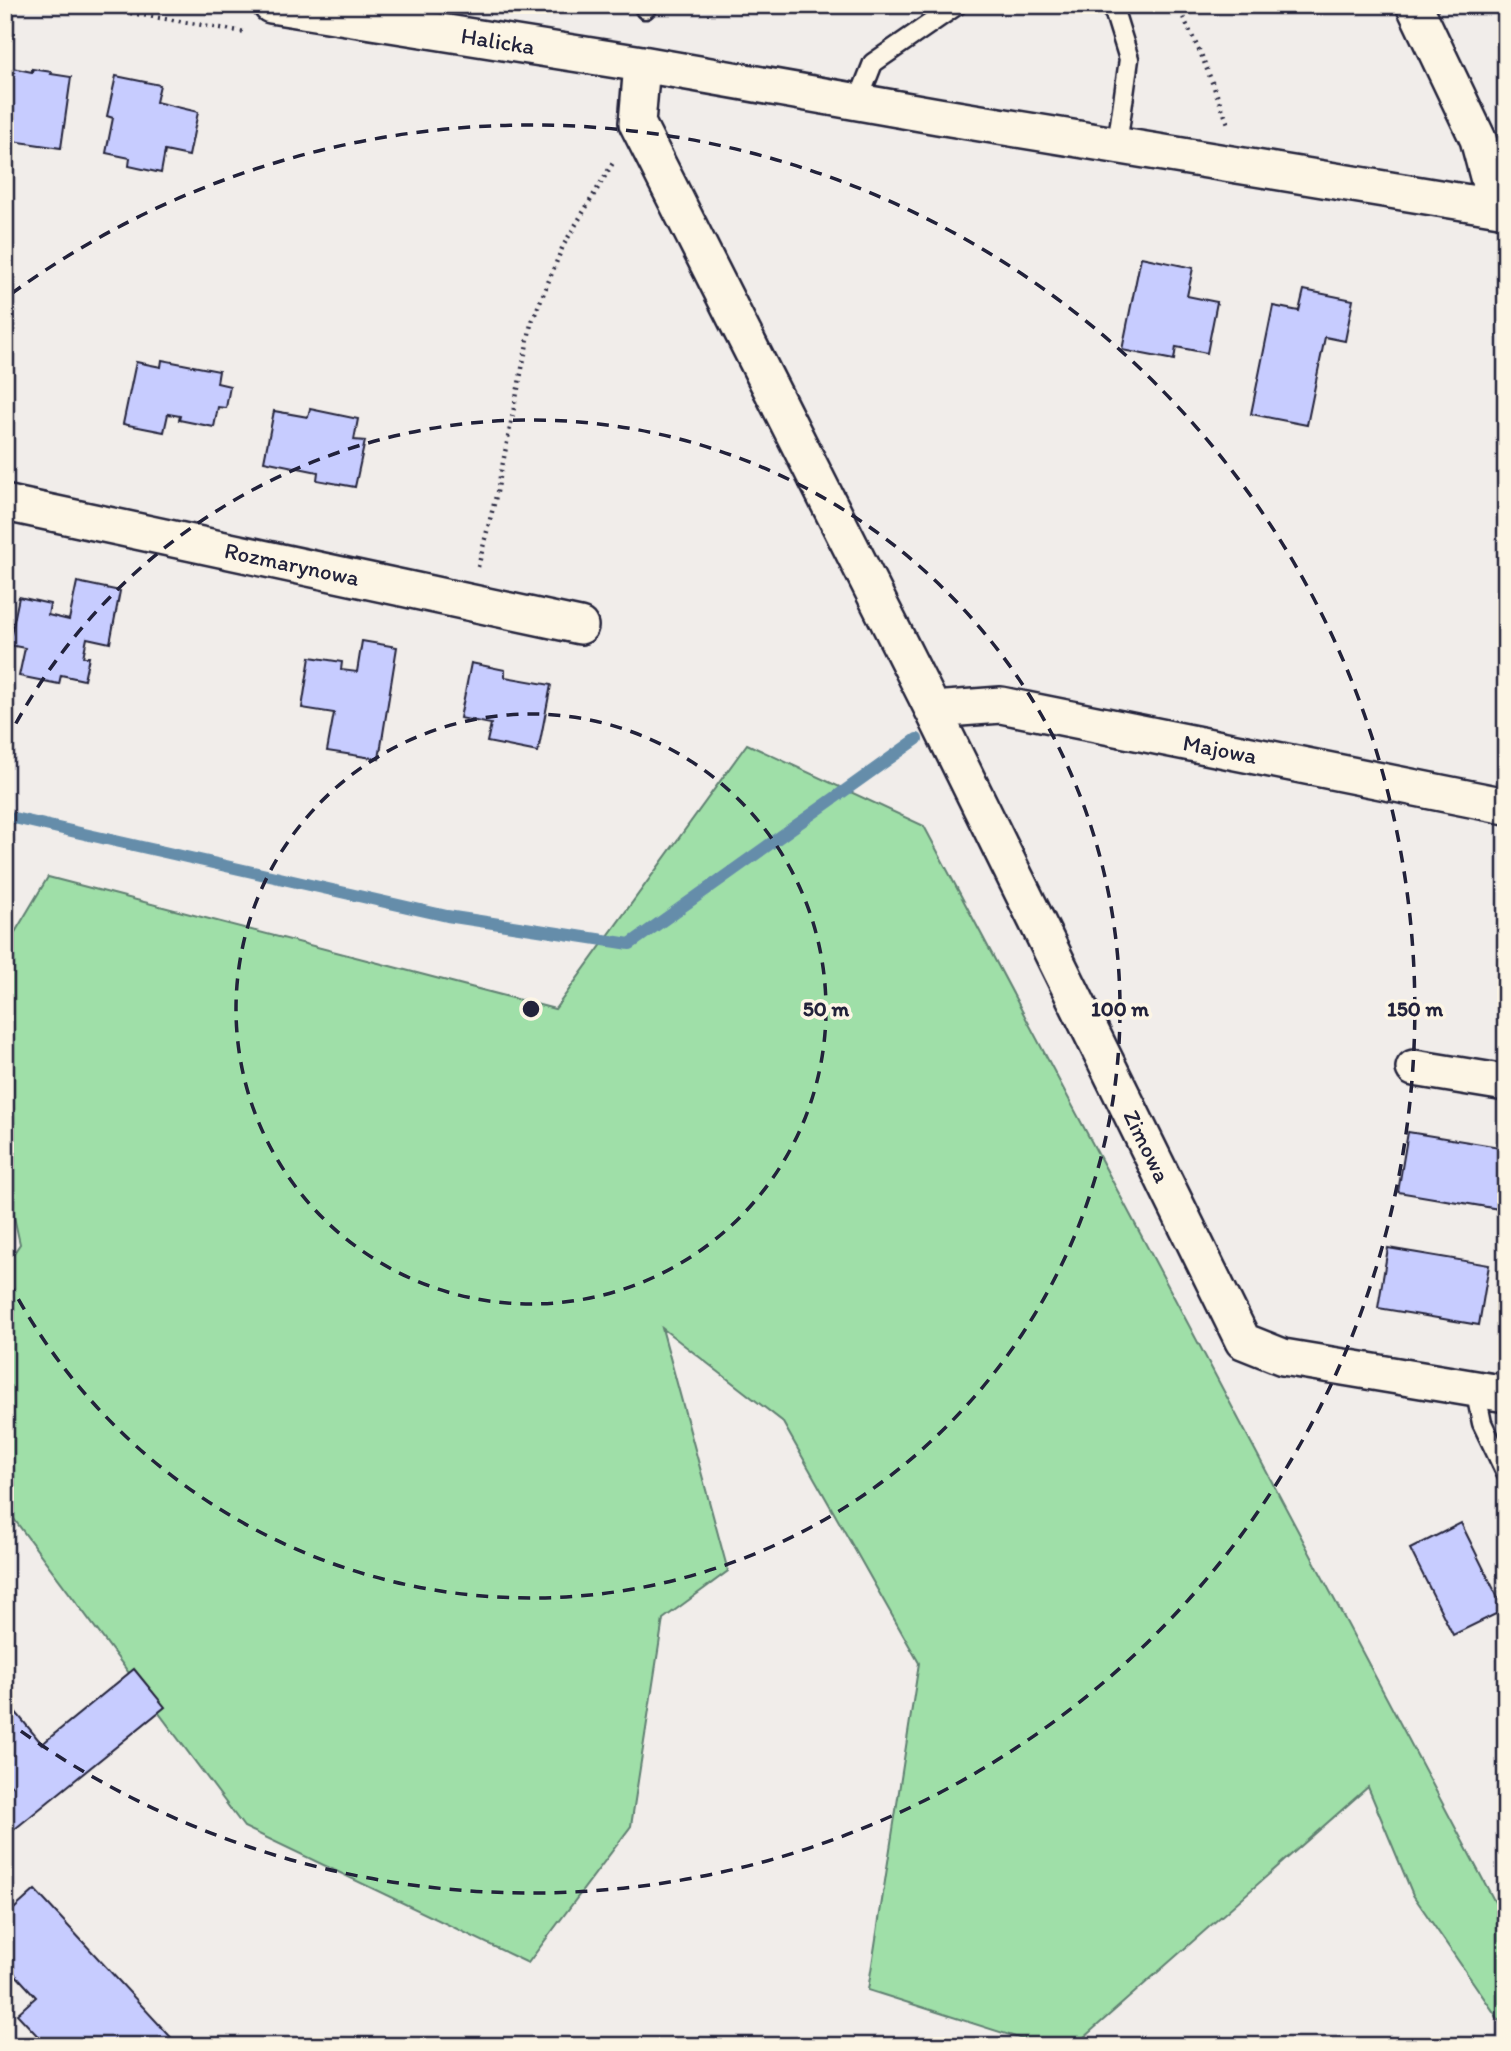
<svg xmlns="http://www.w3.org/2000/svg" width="1511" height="2051" viewBox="0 0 1511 2051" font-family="Itim,sans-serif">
	<rect width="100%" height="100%" fill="#f1edea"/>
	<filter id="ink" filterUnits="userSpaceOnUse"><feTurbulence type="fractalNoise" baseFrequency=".0143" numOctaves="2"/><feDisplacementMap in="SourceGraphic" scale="14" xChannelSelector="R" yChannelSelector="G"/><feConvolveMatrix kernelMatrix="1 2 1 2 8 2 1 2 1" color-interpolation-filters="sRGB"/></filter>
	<g filter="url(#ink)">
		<path fill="#9fdfa8" stroke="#608072" stroke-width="2" d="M 747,744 L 924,826 L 1506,1923 L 1506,2030 L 1413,1895 L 1368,1787 L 1074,2046 L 1044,2046 L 868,1990 L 919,1663 L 782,1421 L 662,1328 L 728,1571 L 663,1619 L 631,1826 L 528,1963 L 244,1827 L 5,1507 L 5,1266 L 20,1244 L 5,1176 L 5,949 L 48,877 L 555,1009 Z"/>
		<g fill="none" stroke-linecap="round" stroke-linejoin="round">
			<path stroke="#658daa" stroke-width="12" d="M 5,816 L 447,916 L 630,944 L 917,739"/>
		</g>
		<path fill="#c7ccff" stroke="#22223b" stroke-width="2" d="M 12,68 L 32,72 L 32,69 L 52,72 L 51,74 L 71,77 L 61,148 L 5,140 L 5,78 L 10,78 Z
			M 116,76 L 160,85 L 156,102 L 198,112 L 189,156 L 165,151 L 161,173 L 129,166 L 130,158 L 106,153 L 113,118 L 107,116 Z
			M 1141,257 L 1193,268 L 1187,296 L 1217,302 L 1207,353 L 1176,347 L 1174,360 L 1122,350 Z
			M 1304,290 L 1353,300 L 1345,341 L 1325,337 L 1307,425 L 1251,414 L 1273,306 L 1299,311 Z
			M 162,360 L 219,371 L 217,383 L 230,386 L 226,408 L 218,407 L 214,427 L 179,420 L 180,416 L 168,414 L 164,432 L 123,424 L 136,362 L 161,367 Z
			M 310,409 L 358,419 L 354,440 L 365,441 L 355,487 L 317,480 L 318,472 L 264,461 L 274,411 L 308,417 Z
			M 77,582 L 120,591 L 110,643 L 87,638 L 83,657 L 89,657 L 84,680 L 61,675 L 59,684 L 19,676 L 25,648 L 9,645 L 19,597 L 50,604 L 48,615 L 69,620 Z
			M 362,641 L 397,647 L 379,759 L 327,751 L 334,713 L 302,708 L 310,657 L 342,662 L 341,670 L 357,672 Z
			M 471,663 L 505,670 L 505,677 L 551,685 L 538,752 L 487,742 L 491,724 L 460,718 Z
			M 1408,1132 L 1506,1148 L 1506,1167 L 1499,1209 L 1398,1192 Z
			M 1388,1248 L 1489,1265 L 1479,1325 L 1378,1308 Z
			M 1461,1523 L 1504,1610 L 1453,1635 L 1410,1549 Z
			M 134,1669 L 165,1707 L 5,1837 L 5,1791 L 12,1786 L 5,1778 L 5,1699 L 42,1744 Z
			M 35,1890 L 179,2046 L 47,2046 L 17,2014 L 36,1997 L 5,1963 L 5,1917 Z"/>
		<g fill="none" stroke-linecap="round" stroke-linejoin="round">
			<g stroke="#22223b" stroke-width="23">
				<path id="service" d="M 1109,5 L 1115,14 L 1129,59 L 1117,145
					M 645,9 L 649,5
					M 858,101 L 873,63 L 957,5
					M 1475,1389 L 1482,1423 L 1506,1473"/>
			</g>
			<g stroke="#22223b" stroke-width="40">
				<path id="minor" d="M 271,5 L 642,64 L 938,116 L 1506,209
					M 1414,5 L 1478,139 L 1496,207
					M 642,64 L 637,123 L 933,710 L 1243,1341 L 1283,1357 L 1506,1394
					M 5,503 L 580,626
					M 933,710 L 1001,705 L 1506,806
					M 1414,1068 L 1506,1083"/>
			</g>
			<path stroke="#22223b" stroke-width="4.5" stroke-dasharray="2 5" stroke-linecap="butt" d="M 82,5 L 245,32
				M 1177,5 L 1201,54 L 1229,126
				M 478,567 L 497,492 L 531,324 L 563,246 L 614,161"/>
			<use href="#service" stroke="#fcf5e5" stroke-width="18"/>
			<use href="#minor" stroke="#fcf5e5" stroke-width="35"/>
		</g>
	</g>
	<g fill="none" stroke="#22223b" stroke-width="3.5" stroke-dasharray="12 9">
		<circle cx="531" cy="1009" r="295"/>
		<path d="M6 742A589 589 0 1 1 6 1276"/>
		<path d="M11 294A884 884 0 1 1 11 1724"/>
	</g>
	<g text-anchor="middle" stroke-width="7" stroke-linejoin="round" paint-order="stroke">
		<g font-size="23" fill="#22223b" stroke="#fcf5e5">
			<text transform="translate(498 41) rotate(9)" y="8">Halicka</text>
			<text transform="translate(292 564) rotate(12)" y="8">Rozmarynowa</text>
			<text transform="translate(1220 749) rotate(11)" y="8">Majowa</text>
			<text transform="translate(1147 1146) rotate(64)" y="8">Zimowa</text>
		</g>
	</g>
	<circle cx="531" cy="1009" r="10" fill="#22223b" stroke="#fcf5e5" stroke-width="3.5"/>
	<g font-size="21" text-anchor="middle" font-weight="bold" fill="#22223b" stroke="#fcf5e5" stroke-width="7" stroke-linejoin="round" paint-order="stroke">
		<text x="826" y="1016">50 m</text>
		<text x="1120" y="1016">100 m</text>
		<text x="1415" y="1016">150 m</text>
	</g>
	<rect width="1511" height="2051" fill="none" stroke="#fcf5e5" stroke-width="28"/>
	<rect x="14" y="14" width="1483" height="2023" fill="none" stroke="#22223b" stroke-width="2.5" filter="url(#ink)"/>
</svg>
